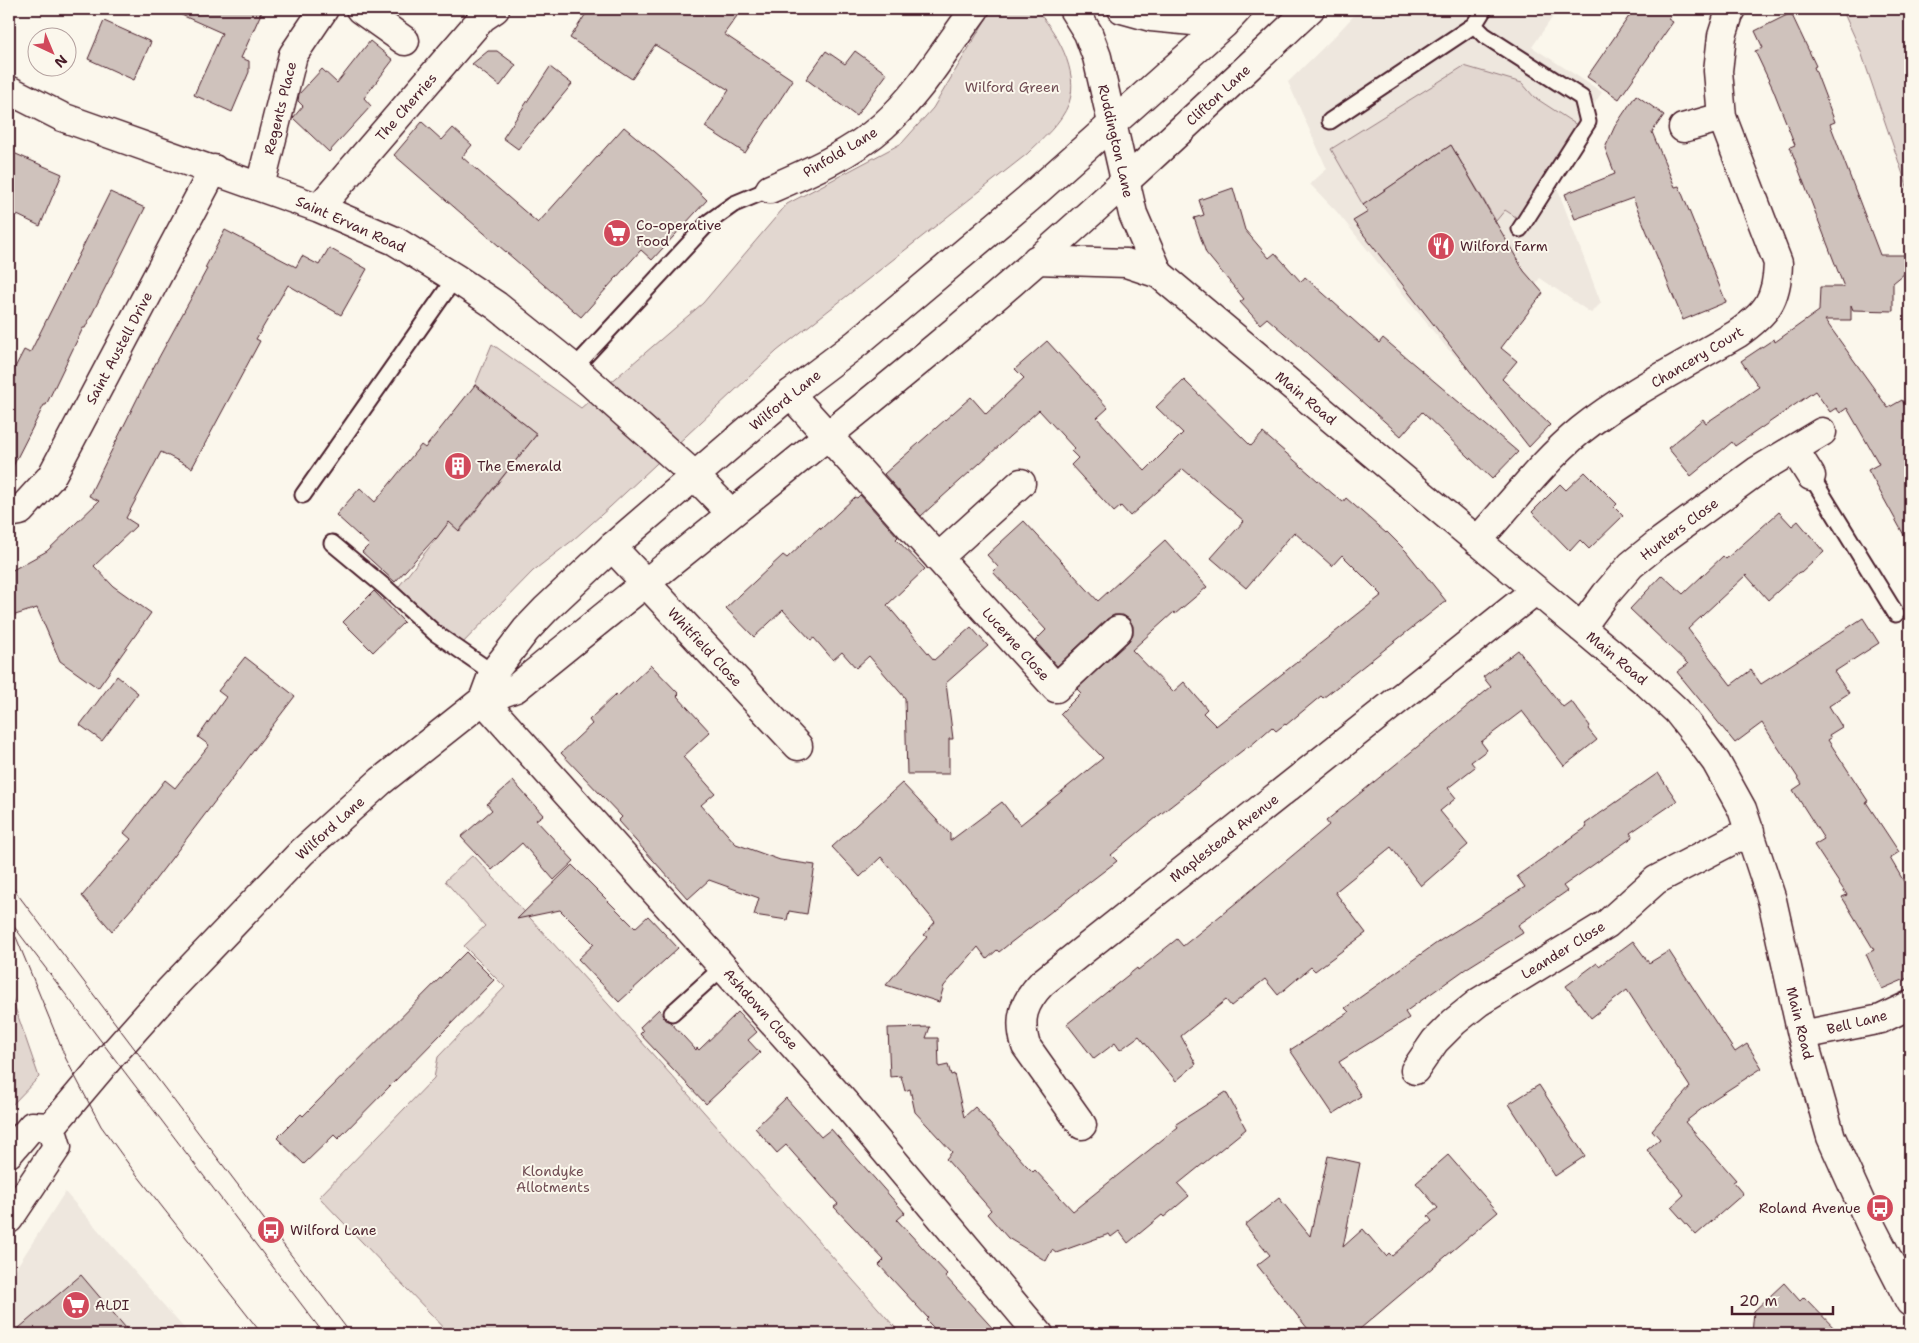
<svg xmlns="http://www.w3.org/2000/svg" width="1919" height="1343" viewBox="0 0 1919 1343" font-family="'Shantell Sans',sans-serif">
	<rect width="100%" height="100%" fill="#fbf7ec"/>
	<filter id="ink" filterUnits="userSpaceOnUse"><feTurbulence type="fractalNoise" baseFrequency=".02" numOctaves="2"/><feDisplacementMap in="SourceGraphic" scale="10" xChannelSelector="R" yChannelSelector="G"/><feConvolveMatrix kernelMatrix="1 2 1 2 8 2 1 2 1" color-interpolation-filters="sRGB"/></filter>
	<g filter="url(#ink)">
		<path fill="#eee7de" d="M 1360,9 L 1558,9 L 1532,47 L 1602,92 L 1551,172 L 1601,303 L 1591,313 L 1540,278 L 1469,370 L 1446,347 L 1337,212 L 1310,184 L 1327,169 L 1288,82 L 1333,38 Z
			M 65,1192 L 189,1334 L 9,1334 L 9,1279 Z"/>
		<path fill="#e2d7d0" stroke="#967b7e" d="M 992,9 L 1035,9 C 1056,30 1080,72 1069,103 C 1061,124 1042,139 1027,154 L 777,351 L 610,507 L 573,540 L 533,571 L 456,650 L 393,594 L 449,522 L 460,531 L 537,434 L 475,385 L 492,344 L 581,408 L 703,303 L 787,204 L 902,143 L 933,108 Z
			M 1842,9 L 1910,9 L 1910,195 L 1860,49 Z
			M 1464,66 L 1522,83 L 1534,97 L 1580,127 L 1522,221 L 1505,210 L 1496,221 L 1451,145 L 1363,205 L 1331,149 Z
			M 473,855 L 608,1004 L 901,1334 L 450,1334 L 319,1197 L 434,1078 L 438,1057 L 505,987 L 464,946 L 485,926 L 445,881 Z
			M 9,990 L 39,1077 L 9,1108 Z"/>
		<path fill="#cfc2bc" stroke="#4a1f2b" d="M 168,9 L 263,9 L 241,58 L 249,61 L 249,72 L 232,112 L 194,95 L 222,33 Z
			M 589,9 L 742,9 L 724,34 L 793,80 L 745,153 L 705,127 L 729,90 L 655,45 L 632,79 L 570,38 Z
			M 1634,9 L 1675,9 L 1668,19 L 1673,22 L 1619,99 L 1587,77 Z
			M 1791,13 L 1816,66 L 1814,67 L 1835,122 L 1830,124 L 1880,255 L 1910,255 L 1910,269 L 1893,283 L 1893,311 L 1853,310 L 1851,305 L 1851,320 L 1825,320 L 1888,408 L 1902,400 L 1910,415 L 1910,546 L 1868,470 L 1879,464 L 1847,408 L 1840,413 L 1836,408 L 1830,412 L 1815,391 L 1735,446 L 1732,442 L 1691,476 L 1668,448 L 1703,419 L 1706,423 L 1759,387 L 1741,361 L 1774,339 L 1775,342 L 1819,311 L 1820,287 L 1844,287 L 1790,147 L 1795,145 L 1773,89 L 1755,51 L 1763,48 L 1755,31 Z
			M 104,21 L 151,42 L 134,80 L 88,59 Z
			M 370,41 L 393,60 L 364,98 L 371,106 L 329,152 L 293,118 L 303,106 L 298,101 L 299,94 L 322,69 L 337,83 Z
			M 488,51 L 497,51 L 516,65 L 500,86 L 472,64 Z
			M 826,51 L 845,64 L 855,51 L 887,74 L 856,116 L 806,79 Z
			M 550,67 L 572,84 L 518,149 L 503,138 Z
			M 1636,95 L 1664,115 L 1652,132 L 1675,187 L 1679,186 L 1726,302 L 1683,320 L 1633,198 L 1575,219 L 1565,194 L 1615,174 L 1605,148 L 1615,126 Z
			M 422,122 L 442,140 L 453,128 L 472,145 L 462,157 L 538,223 L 624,127 L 679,173 L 707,200 L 652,260 L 641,250 L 581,317 L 394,155 Z
			M 1451,145 L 1524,271 L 1543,293 L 1501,348 L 1517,361 L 1502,379 L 1550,425 L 1529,447 L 1353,221 L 1368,212 L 1363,205 Z
			M 9,151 L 62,174 L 40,226 L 9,211 Z
			M 1233,188 L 1245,230 L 1269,258 L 1275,253 L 1301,282 L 1305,277 L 1379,343 L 1383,338 L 1518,452 L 1492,479 L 1422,412 L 1401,436 L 1267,318 L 1260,324 L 1240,302 L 1244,299 L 1206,253 L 1194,218 L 1204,215 L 1199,200 Z
			M 110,192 L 145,208 L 85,328 L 83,328 L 46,405 L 44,405 L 9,474 L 9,379 L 24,350 L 30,353 Z
			M 225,230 L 296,267 L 302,256 L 319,265 L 329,248 L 367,269 L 341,315 L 288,285 L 256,339 L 260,341 L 192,468 L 161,452 L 126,518 L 137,525 L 94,566 L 113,586 L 151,613 L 98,688 L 60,661 L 37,608 L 9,617 L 9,572 L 47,551 L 99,501 L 89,496 L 145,383 L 207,269 L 205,268 Z
			M 1047,341 L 1108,408 L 1097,418 L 1145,471 L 1183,433 L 1156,407 L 1184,380 L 1251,446 L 1263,433 L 1333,494 L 1343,502 L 1346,498 L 1386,533 L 1387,532 L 1406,551 L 1446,601 L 1323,698 L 1321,696 L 1286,725 L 1285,724 L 1276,731 L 1272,727 L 1248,748 L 1247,747 L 1157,817 L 1111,855 L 1117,861 L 1009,944 L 999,952 L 997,950 L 987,959 L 978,947 L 944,986 L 939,1002 L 886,985 L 927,937 L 924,935 L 935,922 L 881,857 L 860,877 L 832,847 L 902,783 L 950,834 L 950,841 L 1002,802 L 1020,825 L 1103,758 L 1060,714 L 1081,693 L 1077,689 L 1129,641 L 1133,634 L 1133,626 L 1129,619 L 1123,615 L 1114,615 L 1107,619 L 1057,666 L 1035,641 L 1046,630 L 993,572 L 998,567 L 987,555 L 1024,521 L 1098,601 L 1165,540 L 1207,587 L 1175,614 L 1174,612 L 1132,650 L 1173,692 L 1184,682 L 1207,709 L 1203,713 L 1216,726 L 1382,595 L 1342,555 L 1332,566 L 1294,532 L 1246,588 L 1211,558 L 1244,521 L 1183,469 L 1130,516 L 1121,506 L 1114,512 L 1071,465 L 1078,458 L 1071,451 L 1074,448 L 1039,410 L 921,516 L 884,474 L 971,397 L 986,414 L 1024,378 L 1015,369 Z
			M 475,385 L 537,434 L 459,531 L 449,522 L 436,539 L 435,538 L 395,582 L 362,552 L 369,545 L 336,515 L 360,488 L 375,502 L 421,445 L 425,448 Z
			M 1585,472 L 1617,504 L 1614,507 L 1623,516 L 1589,549 L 1580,540 L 1570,551 L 1532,512 L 1560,484 L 1566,490 Z
			M 860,495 L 898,537 L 896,539 L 925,569 L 887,605 L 934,660 L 971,627 L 988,646 L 946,683 L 953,739 L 949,739 L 949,774 L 907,774 L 905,698 L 869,656 L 856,668 L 842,652 L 833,660 L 814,638 L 811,640 L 783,610 L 754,637 L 726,608 L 783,555 L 787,558 L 820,527 L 821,529 L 855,497 L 857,498 Z
			M 1779,512 L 1792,526 L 1798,521 L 1824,552 L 1801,573 L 1799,572 L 1768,600 L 1746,575 L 1688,629 L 1731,685 L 1751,670 L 1761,684 L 1863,618 L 1879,643 L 1834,672 L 1849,693 L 1829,706 L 1842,727 L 1829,735 L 1831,738 L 1828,740 L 1868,801 L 1866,802 L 1899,852 L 1890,858 L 1910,892 L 1910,977 L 1882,989 L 1866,954 L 1874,950 L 1842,897 L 1847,895 L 1814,845 L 1824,839 L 1793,790 L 1802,784 L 1762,723 L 1735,743 L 1677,672 L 1688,664 L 1630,609 L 1662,575 L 1683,594 L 1723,556 L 1726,559 Z
			M 374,591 L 404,622 L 373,652 L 343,622 Z
			M 1518,650 L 1563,707 L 1571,701 L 1590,726 L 1588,729 L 1597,740 L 1564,766 L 1522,711 L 1481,742 L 1487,750 L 1471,762 L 1475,767 L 1448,788 L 1456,798 L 1440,811 L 1468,845 L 1421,886 L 1391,847 L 1335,892 L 1366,933 L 1315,971 L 1311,967 L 1278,995 L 1265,979 L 1231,1006 L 1226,1000 L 1181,1036 L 1196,1064 L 1176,1081 L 1139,1036 L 1120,1050 L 1115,1043 L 1094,1059 L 1067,1024 L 1137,968 L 1138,970 L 1177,939 L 1183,946 L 1237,902 L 1329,825 L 1326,821 L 1337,812 L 1491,687 L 1483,677 Z
			M 245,657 L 295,696 L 146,892 L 112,931 L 82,896 L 131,839 L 124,833 L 165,780 L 175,788 L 209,745 L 198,737 L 226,697 L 218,691 Z
			M 651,665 L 679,694 L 677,696 L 710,732 L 683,757 L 715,793 L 701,805 L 736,844 L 780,860 L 815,865 L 807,914 L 789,911 L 787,920 L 754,915 L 759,898 L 709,880 L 688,899 L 618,821 L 622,817 L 561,753 L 592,724 L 589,720 L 616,694 L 618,696 Z
			M 117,676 L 138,693 L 102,741 L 80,725 Z
			M 1658,773 L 1677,801 L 1630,833 L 1633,837 L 1563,886 L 1567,891 L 1518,925 L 1523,933 L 1467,968 L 1405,1012 L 1409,1018 L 1339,1062 L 1361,1096 L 1333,1114 L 1290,1050 L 1349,1012 L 1345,1008 L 1441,940 L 1525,887 L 1517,876 L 1587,827 L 1585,824 Z
			M 513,781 L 543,815 L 536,820 L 574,861 L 554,880 L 522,843 L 492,870 L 461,837 L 492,810 L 487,804 Z
			M 572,865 L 635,928 L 648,916 L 678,948 L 619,1002 L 578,959 L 594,944 L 560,910 L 517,919 Z
			M 1633,941 L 1649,963 L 1669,951 L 1735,1052 L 1747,1044 L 1762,1068 L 1714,1099 L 1685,1122 L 1736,1180 L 1733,1182 L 1743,1194 L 1696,1235 L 1671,1207 L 1684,1195 L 1647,1150 L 1660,1139 L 1652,1130 L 1690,1087 L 1627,990 L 1591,1018 L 1566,986 L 1597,963 L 1599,966 Z
			M 466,952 L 494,980 L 338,1139 L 334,1135 L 304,1164 L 277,1138 L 301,1114 L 303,1116 Z
			M 659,1009 L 665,1020 L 670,1022 L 696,1050 L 697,1048 L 699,1050 L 738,1012 L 757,1032 L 748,1040 L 760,1053 L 706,1104 L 640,1034 L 643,1031 L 640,1027 Z
			M 930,1027 L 926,1038 L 938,1038 L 939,1067 L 948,1065 L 951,1075 L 954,1074 L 964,1117 L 975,1107 L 1025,1164 L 1033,1172 L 1035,1170 L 1073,1211 L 1178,1127 L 1176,1124 L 1226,1092 L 1246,1129 L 1178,1184 L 1189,1196 L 1164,1217 L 1162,1215 L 1128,1243 L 1119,1231 L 1111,1237 L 1109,1234 L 1056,1253 L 1052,1250 L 1046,1261 L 1008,1238 L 987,1214 L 991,1210 L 946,1159 L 952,1152 L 915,1112 L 910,1089 L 905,1091 L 901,1076 L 890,1077 L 888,1028 Z
			M 1539,1085 L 1585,1156 L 1555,1176 L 1509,1104 Z
			M 786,1098 L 821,1137 L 831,1129 L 905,1213 L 897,1220 L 947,1274 L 945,1276 L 998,1334 L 940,1334 L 926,1320 L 928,1318 L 879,1265 L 884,1260 L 834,1207 L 838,1204 L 786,1145 L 777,1153 L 755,1128 Z
			M 1448,1155 L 1498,1212 L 1354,1334 L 1312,1334 L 1257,1265 L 1270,1255 L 1245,1225 L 1279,1198 L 1310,1236 L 1328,1156 L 1360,1163 L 1343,1247 L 1363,1229 L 1386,1256 L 1389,1253 L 1392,1256 L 1432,1221 L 1428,1216 L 1438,1208 L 1416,1183 Z
			M 81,1275 L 131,1334 L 12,1334 Z
			M 1784,1283 L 1800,1301 L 1804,1297 L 1840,1334 L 1752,1334 L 1754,1311 Z"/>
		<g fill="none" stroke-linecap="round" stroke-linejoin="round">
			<g stroke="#4a1f2b" stroke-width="19">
				<path id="lane" d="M 1474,25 L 1484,35 L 1582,98 L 1588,122 L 1520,229
					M 1330,121 L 1474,25 L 1484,9
					M 574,368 L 710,221 L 734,204 L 770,189
					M 1811,476 L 1896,614
					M 303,495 L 455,278
					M 332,543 L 386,588 L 435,633 L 493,673
					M 672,1013 L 723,967"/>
			</g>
			<g stroke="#4a1f2b" stroke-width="31">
				<path id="street" d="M 360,9 L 405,41
					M 9,90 L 62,117 L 319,208 L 395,241 L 455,278 L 497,306 L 574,368 L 694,475 L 731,513
					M 1683,128 L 1722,117
					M 1125,180 L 1133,214 L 1159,274
					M 260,186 L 293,55 L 324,9
					M 770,189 C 807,173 853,153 883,126 C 920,93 946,48 975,9
					M 319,208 L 483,17 L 495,9
					M 1036,260 L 1126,263 L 1159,274 L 1647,683 L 1677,711 L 1696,735 L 1716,762 L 1742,809 L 1772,900 L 1802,1035 L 1831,1137 L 1872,1228 L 1910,1302
					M 790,394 L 1056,688 L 1118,630
					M 1794,449 L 1811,476
					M 9,513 L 20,511 L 51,477 L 214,169
					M 1477,541 C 1511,504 1542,462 1581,430 C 1626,394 1686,364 1737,334 C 1767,313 1777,300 1778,263 L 1722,117 L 1718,71 L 1722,36 L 1729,14 L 1732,9
					M 612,547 L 798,746
					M 938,558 L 1021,483
					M 1581,628 L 1606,594 L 1631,565 L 1657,544 L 1757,471 L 1822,432
					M 483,700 L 845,1103 L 1039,1334
					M 1802,1035 L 1881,1019 L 1910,1005
					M 1415,1070 L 1435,1041 L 1454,1022 L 1479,1002 L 1607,924 L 1656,880 L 1750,831
					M 1082,1125 L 1026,1046 C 1018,1019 1023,1003 1042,983 L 1536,590"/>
			</g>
			<g stroke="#4a1f2b" stroke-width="31">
				<path id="secondary" d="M 1073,9 L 1088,33 L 1097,57 L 1125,180
					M 1122,9 L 1151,17 L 1224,24
					M 483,700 L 493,673 L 526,630 L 546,609 L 612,547 L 790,394 L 856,344 L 1028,199 L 1224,24 L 1238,9
					M 51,1127 L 111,1056 L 169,991 L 302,852 L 381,781 L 483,700 L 516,688 C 656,574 797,462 936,347 C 1065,240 1188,124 1310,9
					M 9,1153 L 32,1126 L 51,1127
					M 9,1219 L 57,1147 L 51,1127"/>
			</g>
			<use href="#lane" stroke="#fbf7ec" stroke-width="15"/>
			<use href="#street" stroke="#fbf7ec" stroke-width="28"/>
			<use href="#secondary" stroke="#fbf7ec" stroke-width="28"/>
			<path stroke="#4a1f2b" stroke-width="1" d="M 9,883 L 351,1334
				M 9,920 L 324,1334
				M 16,937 L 66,1059 L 101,1126 L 130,1166 L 262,1334"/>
		</g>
	</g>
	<defs>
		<g id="supermarket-disc" transform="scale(1.4375)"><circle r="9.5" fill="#d1495b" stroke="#fbf7ec"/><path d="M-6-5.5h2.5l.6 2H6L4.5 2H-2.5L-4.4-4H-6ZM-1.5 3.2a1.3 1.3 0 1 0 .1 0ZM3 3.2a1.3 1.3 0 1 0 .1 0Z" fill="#fff"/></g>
		<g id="restaurant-disc" transform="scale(1.4375)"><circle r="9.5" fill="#d1495b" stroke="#fbf7ec"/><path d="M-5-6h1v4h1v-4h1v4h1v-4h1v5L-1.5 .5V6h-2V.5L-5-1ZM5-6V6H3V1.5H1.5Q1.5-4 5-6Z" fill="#fff"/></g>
		<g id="building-disc" transform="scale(1.4375)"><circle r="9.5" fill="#d1495b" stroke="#fbf7ec"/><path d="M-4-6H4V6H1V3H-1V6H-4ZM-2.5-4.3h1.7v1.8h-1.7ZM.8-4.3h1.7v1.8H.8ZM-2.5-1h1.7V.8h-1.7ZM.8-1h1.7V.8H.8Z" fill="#fff"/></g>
		<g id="bus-disc" transform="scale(1.4375)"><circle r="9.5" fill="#d1495b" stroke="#fbf7ec"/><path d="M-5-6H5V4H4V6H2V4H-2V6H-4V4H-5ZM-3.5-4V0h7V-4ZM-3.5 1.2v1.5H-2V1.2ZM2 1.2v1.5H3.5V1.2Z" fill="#fff"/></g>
	</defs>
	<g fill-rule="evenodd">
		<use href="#supermarket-disc" x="617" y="233"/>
		<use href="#restaurant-disc" x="1441" y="246"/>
		<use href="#building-disc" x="458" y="466"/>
		<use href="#bus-disc" x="1880" y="1208"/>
		<use href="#bus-disc" x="271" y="1230"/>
		<use href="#supermarket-disc" x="76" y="1305"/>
	</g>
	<g text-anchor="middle" stroke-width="4" stroke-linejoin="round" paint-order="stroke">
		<g font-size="14" fill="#704d54" stroke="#fbf7ec">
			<text x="1012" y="92">Wilford Green</text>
			<text x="553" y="1176">Klondyke<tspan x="553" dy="16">Allotments</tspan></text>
		</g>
		<g font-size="14" fill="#4a1f2b" stroke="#fbf7ec">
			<text transform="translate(1218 95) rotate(-43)" y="5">Clifton Lane</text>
			<text transform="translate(406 107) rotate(-49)" y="5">The Cherries</text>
			<text transform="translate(280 108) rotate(-76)" y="5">Regents Place</text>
			<text transform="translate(1116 141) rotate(77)" y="5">Ruddington Lane</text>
			<text transform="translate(840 152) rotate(-31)" y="5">Pinfold Lane</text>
			<text transform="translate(351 224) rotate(24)" y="5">Saint Ervan Road</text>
			<text transform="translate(119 348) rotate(-62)" y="5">Saint Austell Drive</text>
			<text transform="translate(1697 357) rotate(-31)" y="5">Chancery Court</text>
			<text transform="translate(1306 398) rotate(40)" y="5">Main Road</text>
			<text transform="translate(785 400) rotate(-39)" y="5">Wilford Lane</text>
			<text transform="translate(1679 529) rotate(-37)" y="5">Hunters Close</text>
			<text transform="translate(1016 644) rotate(48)" y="5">Lucerne Close</text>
			<text transform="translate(705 647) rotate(47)" y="5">Whitfield Close</text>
			<text transform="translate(1617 658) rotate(40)" y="5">Main Road</text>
			<text transform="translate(330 828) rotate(-42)" y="5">Wilford Lane</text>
			<text transform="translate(1224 838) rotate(-38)" y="5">Maplestead Avenue</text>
			<text transform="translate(1563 950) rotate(-32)" y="5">Leander Close</text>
			<text transform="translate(761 1009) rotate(48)" y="5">Ashdown Close</text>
			<text transform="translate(1857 1022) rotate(-14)" y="5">Bell Lane</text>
			<text transform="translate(1800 1023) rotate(76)" y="5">Main Road</text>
		</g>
		<g font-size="14" fill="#4a1f2b" stroke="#fbf7ec" text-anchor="start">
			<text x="636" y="230">Co-operative<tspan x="636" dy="16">Food</tspan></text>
			<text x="1460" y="251">Wilford Farm</text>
			<text x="477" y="471">The Emerald</text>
			<text x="1861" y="1213" text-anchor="end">Roland Avenue</text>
			<text x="290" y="1235">Wilford Lane</text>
			<text x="95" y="1310">ALDI</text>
		</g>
	</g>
	<rect width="1919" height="1343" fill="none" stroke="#fbf7ec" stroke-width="30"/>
	<rect x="15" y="15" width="1889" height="1313" fill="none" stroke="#4a1f2b" stroke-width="2" filter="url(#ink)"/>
	<g transform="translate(52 52) rotate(136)"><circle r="24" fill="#fbf7ec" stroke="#b4a19f"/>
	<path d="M0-4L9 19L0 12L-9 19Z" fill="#d1495b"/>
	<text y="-8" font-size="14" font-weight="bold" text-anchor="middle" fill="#4a1f2b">N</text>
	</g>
	<path d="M1732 1306v8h101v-8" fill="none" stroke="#4a1f2b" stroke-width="2.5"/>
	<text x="1739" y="1306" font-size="15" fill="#4a1f2b" stroke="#fbf7ec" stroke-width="4" paint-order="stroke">20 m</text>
</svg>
